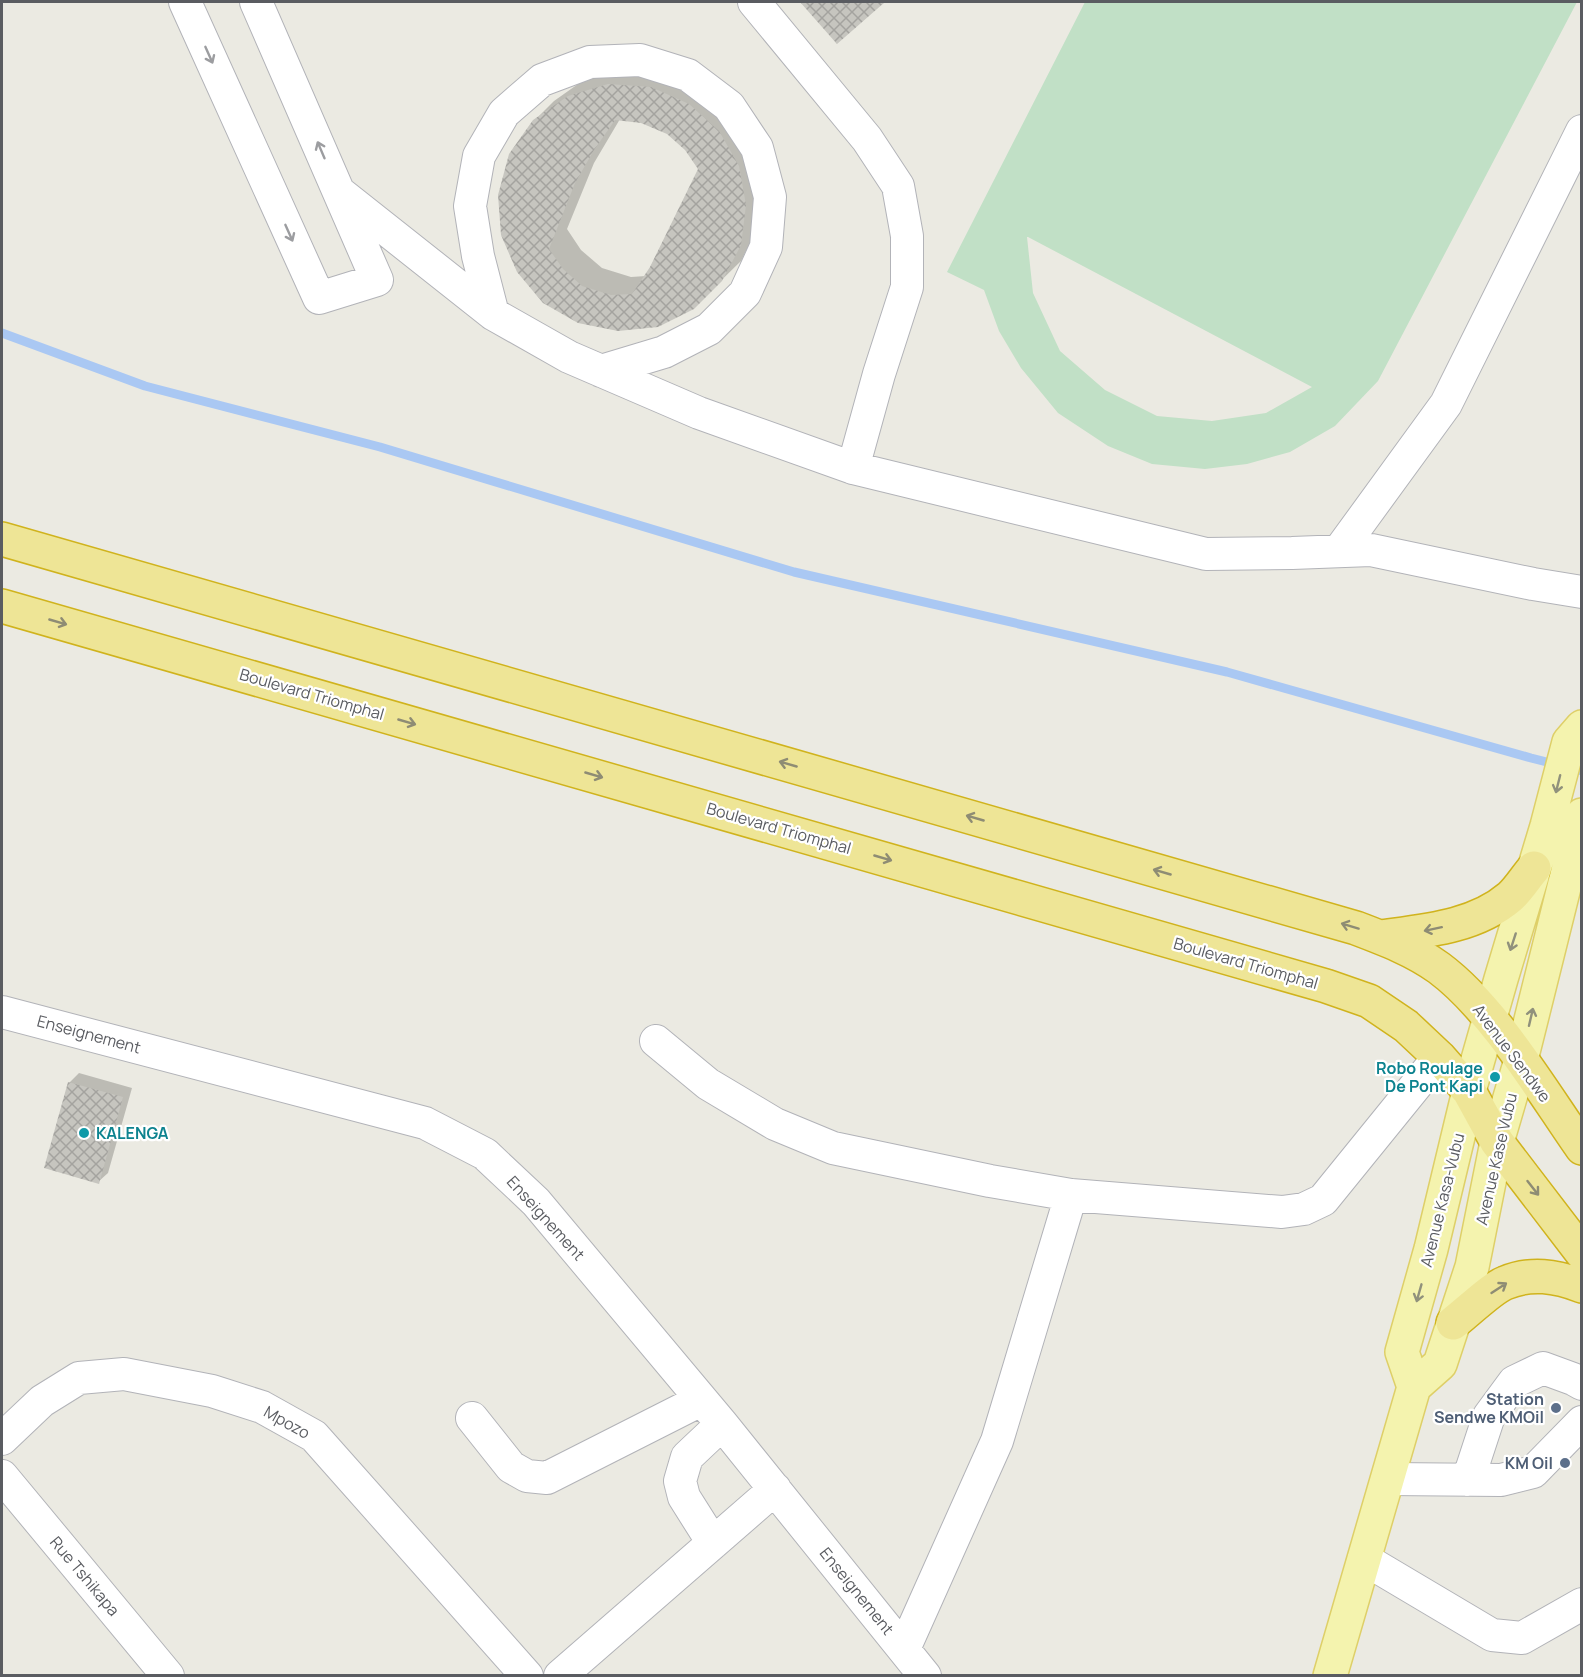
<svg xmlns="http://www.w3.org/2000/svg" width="1583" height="1677" viewBox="0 0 1583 1677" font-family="Manrope,sans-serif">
	<defs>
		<pattern id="building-cross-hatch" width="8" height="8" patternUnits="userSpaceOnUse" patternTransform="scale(1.5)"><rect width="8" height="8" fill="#c6c5bf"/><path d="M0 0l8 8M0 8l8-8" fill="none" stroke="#a4a39f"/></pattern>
	</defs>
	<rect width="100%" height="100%" fill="#ebeae2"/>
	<path fill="#c1e0c6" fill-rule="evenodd" d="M 1085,2 L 1577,2 L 1378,381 L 1335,426 L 1290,452 L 1247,464 L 1205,469 L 1152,464 L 1108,446 L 1058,413 L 1021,368 L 999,331 L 984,290 L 947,272 ZM 1027,237 L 1028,237 L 1312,387 L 1266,413 L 1212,421 L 1157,416 L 1105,390 L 1060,351 L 1033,293 Z"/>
	<path fill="#0003" fill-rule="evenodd" d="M 802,2 L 883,2 L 837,42 Z
		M 670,68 L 758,147 L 759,225 L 741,261 L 693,308 L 657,325 L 518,272 L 534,121 L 554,101 L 588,77 ZM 620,119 L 642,121 L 668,133 L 687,149 L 700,169 L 646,276 L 631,277 L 602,268 L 581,250 L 567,229 L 594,163 Z
		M 79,1073 L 132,1088 L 108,1173 L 98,1182 L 46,1167 L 70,1082 Z"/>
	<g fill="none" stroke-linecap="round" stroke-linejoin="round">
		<path stroke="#aac8f3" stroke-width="9" d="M 2,333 L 145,386 L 380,447 L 794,572 L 1227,672 L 1531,758 L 1582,771"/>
	</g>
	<path fill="url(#building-cross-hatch)" fill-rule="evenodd" d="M 800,2 L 885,2 L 837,44 Z
		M 608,84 L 651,87 L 689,104 L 719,131 L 739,166 L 746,205 L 741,245 L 722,281 L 694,309 L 658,327 L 618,331 L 578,323 L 543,303 L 517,272 L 501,235 L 498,195 L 509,154 L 533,120 L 568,96 ZM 615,120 L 641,123 L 667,134 L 685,150 L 698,169 L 650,267 L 632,294 L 611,295 L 582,286 L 563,269 L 549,249 L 575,183 L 594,150 Z
		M 68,1082 L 123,1097 L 99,1184 L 44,1168 Z"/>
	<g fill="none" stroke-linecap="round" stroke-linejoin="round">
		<g stroke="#b2b3b8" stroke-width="34">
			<path id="minor" d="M 185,2 L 319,298 L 377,280 L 256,2
				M 754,2 L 867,139 L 898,186 L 907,236 L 907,287 L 879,374 L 853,468
				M 339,192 L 493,314 L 569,357 L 699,413 L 853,468 L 1206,554 L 1292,553 L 1371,550 L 1533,584 L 1582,592
				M 493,314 L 478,256 L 470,206 L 479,156 L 504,113 L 542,80 L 590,62 L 640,60 L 688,75 L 729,106 L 757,148 L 770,197 L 766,247 L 745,293 L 709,329 L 664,352 L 601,371
				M 1339,551 L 1446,404 L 1582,131
				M 2,1012 L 425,1123 L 485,1154 L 536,1202 L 722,1424 L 925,1676
				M 656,1041 L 708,1084 L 775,1124 L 833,1148 L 990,1181 L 1071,1195 L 1282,1212 L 1304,1209 L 1323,1200 L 1439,1057
				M 472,1418 L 511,1467 L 527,1476 L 547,1478 L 701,1400
				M 2,1439 L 42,1401 L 79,1378 L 124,1374 L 212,1391 L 262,1407 L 314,1436 L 527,1676
				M 2,1476 L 168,1676
				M 1388,1479 L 1501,1480 L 1533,1472 L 1582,1422
				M 1468,1480 L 1489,1416 L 1514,1382 L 1543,1368 L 1573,1379 L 1582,1384
				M 713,1543 L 684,1497 L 680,1481 L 687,1457 L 722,1424
				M 1364,1559 L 1492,1635 L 1522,1638 L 1582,1604
				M 904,1649 L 997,1441 L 1071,1195
				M 560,1676 L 775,1489"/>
		</g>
		<g stroke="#decf68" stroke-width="36">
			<path id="major" d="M 1414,1387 L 1440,1364 L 1472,1267 L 1497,1142 L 1521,1060 L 1582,815
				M 1330,1676 L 1414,1387 L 1402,1352 L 1431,1249 L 1469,1091 L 1501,979 L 1547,826 L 1569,742 L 1582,727"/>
		</g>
		<g stroke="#d0b31d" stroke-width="36">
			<path id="highway" d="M 2,539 L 1356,928 C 1385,939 1414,950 1439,968 C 1494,1009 1542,1091 1582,1148
				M 2,606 L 1326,986 L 1369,1001 L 1406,1026 L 1439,1057 L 1469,1091 L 1497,1142 L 1582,1253
				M 1381,937 C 1425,931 1475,927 1510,897 C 1519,889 1526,877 1534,868
				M 1453,1323 C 1465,1314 1492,1288 1505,1283 C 1531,1272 1556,1276 1582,1286"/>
		</g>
		<use href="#minor" stroke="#fff" stroke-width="32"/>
		<use href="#major" stroke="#f4f3ae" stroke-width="33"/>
		<use href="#highway" stroke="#eee596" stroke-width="33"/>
	</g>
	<defs><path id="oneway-shaft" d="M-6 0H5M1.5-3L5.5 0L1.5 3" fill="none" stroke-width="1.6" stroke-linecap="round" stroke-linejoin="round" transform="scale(1.5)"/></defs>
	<g stroke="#9c9da0">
		<use href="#oneway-shaft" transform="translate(209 55) rotate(66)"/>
		<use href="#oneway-shaft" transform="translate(321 150) rotate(-113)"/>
		<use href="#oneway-shaft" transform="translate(289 233) rotate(66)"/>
	</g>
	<g stroke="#8e8c74">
		<use href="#oneway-shaft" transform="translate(58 622) rotate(16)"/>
		<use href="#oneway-shaft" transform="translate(407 722) rotate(16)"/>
		<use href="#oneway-shaft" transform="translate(788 764) rotate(-164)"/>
		<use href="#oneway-shaft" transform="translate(594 775) rotate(16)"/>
		<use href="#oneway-shaft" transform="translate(975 818) rotate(-164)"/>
		<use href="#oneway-shaft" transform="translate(883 858) rotate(16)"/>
		<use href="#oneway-shaft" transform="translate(1162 872) rotate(-164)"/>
		<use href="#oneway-shaft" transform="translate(1350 926) rotate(-163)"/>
		<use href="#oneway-shaft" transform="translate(1433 929) rotate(168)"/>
		<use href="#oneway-shaft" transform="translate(1533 1188) rotate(52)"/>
		<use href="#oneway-shaft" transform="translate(1499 1288) rotate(-33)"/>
	</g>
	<g stroke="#90917c">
		<use href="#oneway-shaft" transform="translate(1558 784) rotate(104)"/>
		<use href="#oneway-shaft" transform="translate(1513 942) rotate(108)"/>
		<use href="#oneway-shaft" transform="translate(1531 1017) rotate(-77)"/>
		<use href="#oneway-shaft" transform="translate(1419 1293) rotate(106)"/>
	</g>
	<g fill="#0f9aa8" stroke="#fff" stroke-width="2">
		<circle cx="1495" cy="1077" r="6"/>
		<circle cx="84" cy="1133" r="6"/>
	</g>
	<g fill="#5c6f8a" stroke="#fff" stroke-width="2">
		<circle cx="1556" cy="1408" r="6"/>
		<circle cx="1565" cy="1463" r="6"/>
	</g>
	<g text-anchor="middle" stroke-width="4.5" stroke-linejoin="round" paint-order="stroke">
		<g font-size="16" fill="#5a5c61" stroke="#fff">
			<text transform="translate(312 694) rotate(16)" y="6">Boulevard Triomphal</text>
			<text transform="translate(779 828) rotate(16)" y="6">Boulevard Triomphal</text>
			<text transform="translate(1246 963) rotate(16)" y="6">Boulevard Triomphal</text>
			<text transform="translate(89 1034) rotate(15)" y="6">Enseignement</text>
			<text transform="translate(1512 1053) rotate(53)" y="6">Avenue Sendwe</text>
			<text transform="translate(1496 1159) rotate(-77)" y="6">Avenue Kase Vubu</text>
			<text transform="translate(1442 1200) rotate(-76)" y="6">Avenue Kasa-Vubu</text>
			<text transform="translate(546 1218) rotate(48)" y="6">Enseignement</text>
			<text transform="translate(287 1422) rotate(29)" y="6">Mpozo</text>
			<text transform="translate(85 1576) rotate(50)" y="6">Rue Tshikapa</text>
			<text transform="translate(857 1591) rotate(51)" y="6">Enseignement</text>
		</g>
		<g font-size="16" font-weight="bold" fill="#0d838f" stroke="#fff" text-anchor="end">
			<text x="1483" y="1074">Robo Roulage<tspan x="1483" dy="18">De Pont Kapi</tspan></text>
			<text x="96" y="1139" text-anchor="start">KALENGA</text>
		</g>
		<g font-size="16" font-weight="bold" fill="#4e5e75" stroke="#fff" text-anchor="end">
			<text x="1544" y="1405">Station<tspan x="1544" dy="18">Sendwe KMOil</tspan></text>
			<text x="1553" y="1469">KM Oil</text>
		</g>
	</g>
	<rect width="1583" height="1677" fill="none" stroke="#5a5c61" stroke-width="6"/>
</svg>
